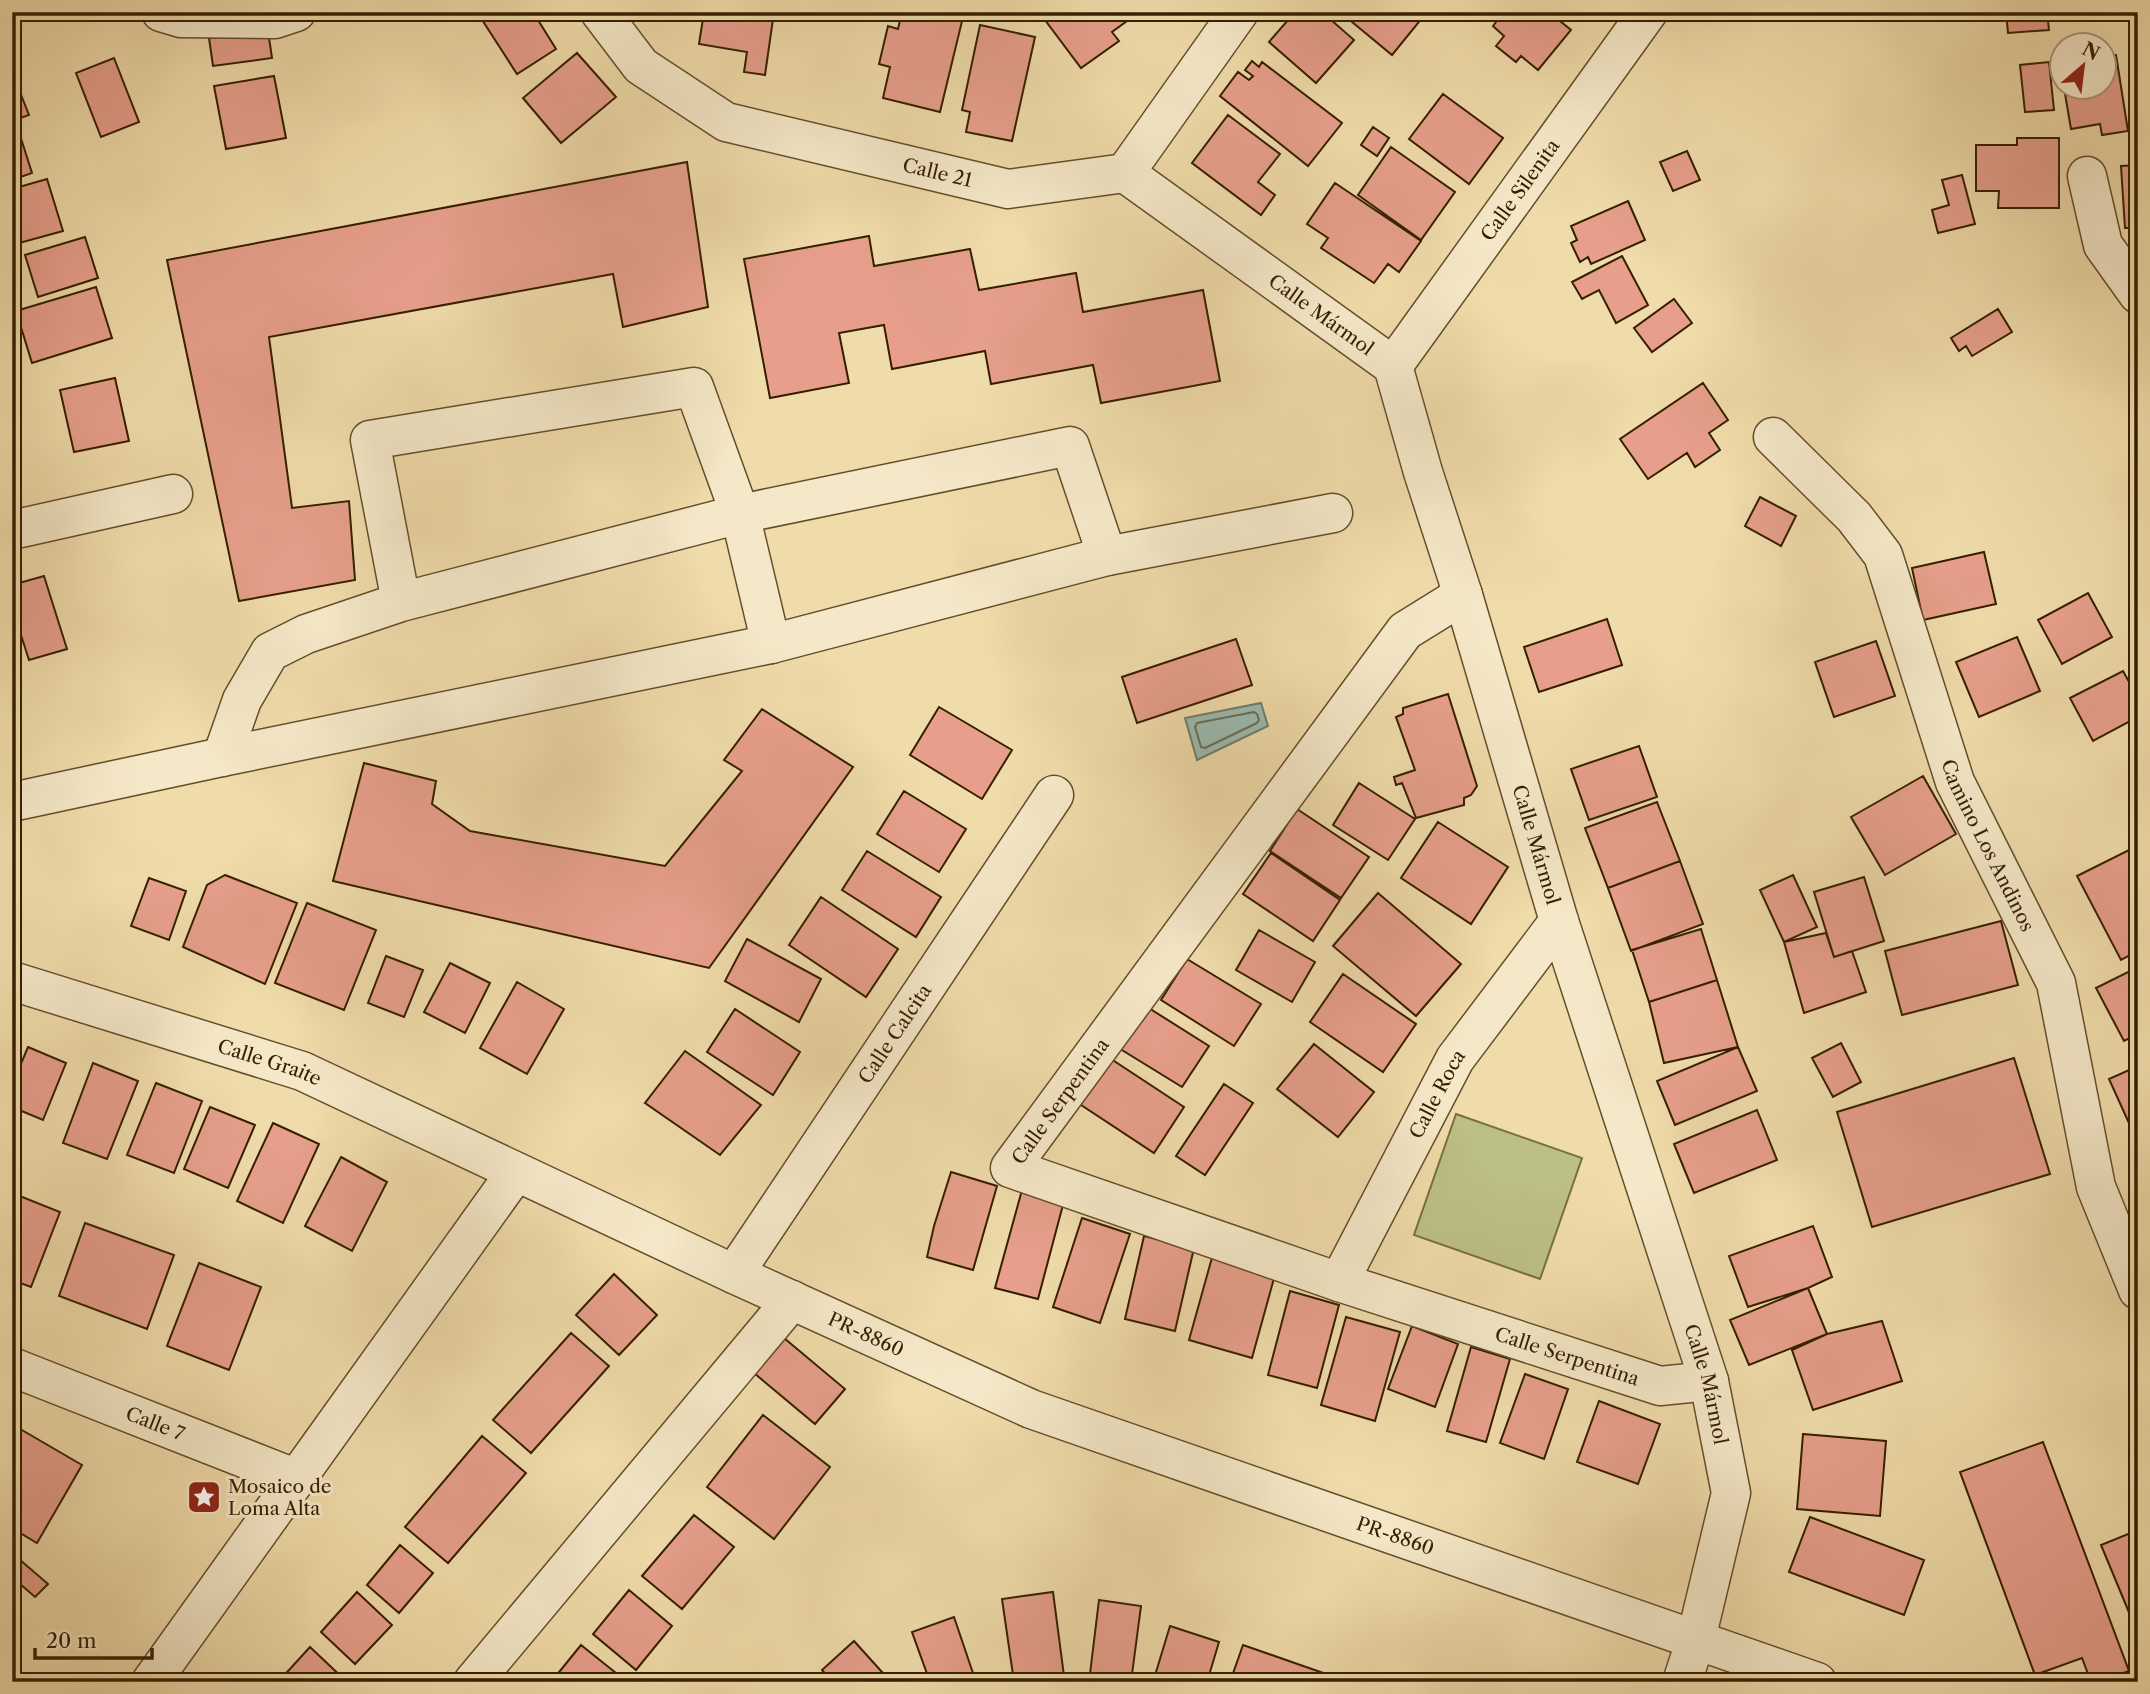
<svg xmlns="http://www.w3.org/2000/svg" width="2150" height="1694" viewBox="0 0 2150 1694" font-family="'Libre Caslon Text',serif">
	<rect width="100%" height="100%" fill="#f0dbaa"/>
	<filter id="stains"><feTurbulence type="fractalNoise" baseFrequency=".00286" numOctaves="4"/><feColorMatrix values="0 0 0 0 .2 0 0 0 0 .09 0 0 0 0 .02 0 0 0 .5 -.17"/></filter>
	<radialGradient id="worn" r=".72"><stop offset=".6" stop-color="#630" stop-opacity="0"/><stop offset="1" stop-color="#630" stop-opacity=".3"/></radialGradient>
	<path fill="#bcbf87" stroke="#786f44" stroke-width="2" d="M 1456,1114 L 1582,1158 L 1540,1279 L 1414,1235 Z"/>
	<path fill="#9bbaaf" stroke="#727c69" stroke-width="2" d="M 1261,703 L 1268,726 L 1197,760 L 1185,718 Z"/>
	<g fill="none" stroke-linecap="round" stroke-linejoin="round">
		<path stroke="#686c58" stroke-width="2" d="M 1254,712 L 1257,714 L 1259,720 L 1257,723 L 1205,748 L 1201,747 L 1195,727 L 1197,723 Z"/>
	</g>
	<path fill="#e79f8b" stroke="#351f00" stroke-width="2" d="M 477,12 L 533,12 L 556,49 L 517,74 Z
		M 704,12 L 774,12 L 765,75 L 744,72 L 747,52 L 699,44 Z
		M 902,12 L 943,12 L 963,17 L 940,112 L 883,98 L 890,67 L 879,64 L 888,26 L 898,29 Z
		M 1039,12 L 1121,12 L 1127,21 L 1112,32 L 1119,41 L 1081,68 Z
		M 1295,12 L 1322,12 L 1354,40 L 1316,83 L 1269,42 Z
		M 1340,12 L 1417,12 L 1423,17 L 1392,55 Z
		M 1484,12 L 1549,12 L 1571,30 L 1538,70 L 1521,56 L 1516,62 L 1496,46 L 1504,36 L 1493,26 L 1496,22 Z
		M 2006,12 L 2047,12 L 2049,30 L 2008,33 Z
		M 980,25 L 1035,37 L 1012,141 L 966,132 L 970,112 L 962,110 Z
		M 268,31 L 272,58 L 213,66 L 209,38 Z
		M 577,53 L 616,97 L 561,143 L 523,98 Z
		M 2116,55 L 2128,131 L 2102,135 L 2100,124 L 2071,129 L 2064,88 L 2104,88 L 2104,56 Z
		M 114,58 L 139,122 L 101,137 L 76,73 Z
		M 1252,61 L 1259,67 L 1262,62 L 1342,123 L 1308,166 L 1220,96 L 1238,72 L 1249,80 L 1253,76 L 1245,70 Z
		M 2049,62 L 2054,110 L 2025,112 L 2020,65 Z
		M 12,72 L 29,115 L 12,121 Z
		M 274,76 L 286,138 L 226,149 L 214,86 Z
		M 1443,94 L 1503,138 L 1469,184 L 1409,139 Z
		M 1228,115 L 1280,154 L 1258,182 L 1275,195 L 1261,215 L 1192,163 Z
		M 17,126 L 32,173 L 12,180 L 12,127 Z
		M 1373,127 L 1389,138 L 1377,156 L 1361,145 Z
		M 2017,138 L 2059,138 L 2059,208 L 1998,208 L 1999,191 L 1976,191 L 1976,145 L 2017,145 Z
		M 1391,147 L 1455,192 L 1421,240 L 1358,195 Z
		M 1687,151 L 1700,180 L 1673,191 L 1660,162 Z
		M 687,162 L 708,307 L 623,327 L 613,274 L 269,337 L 292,508 L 349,501 L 355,580 L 239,601 L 167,260 Z
		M 2138,165 L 2138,228 L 2125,228 L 2121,166 Z
		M 1962,175 L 1975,224 L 1938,233 L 1932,210 L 1949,205 L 1942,180 Z
		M 47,179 L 63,231 L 12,245 L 12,189 Z
		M 1335,183 L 1421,241 L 1399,272 L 1388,264 L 1374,283 L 1321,248 L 1328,238 L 1307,224 Z
		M 1628,201 L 1645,240 L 1591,264 L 1588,257 L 1580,262 L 1571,243 L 1577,240 L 1571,226 Z
		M 869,236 L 874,266 L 970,249 L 979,290 L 1076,273 L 1083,312 L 1203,290 L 1220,381 L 1101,403 L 1093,365 L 991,384 L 985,351 L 892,369 L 884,325 L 839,333 L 849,383 L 770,398 L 744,259 Z
		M 85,237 L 98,278 L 38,297 L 25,255 Z
		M 1622,256 L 1648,305 L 1616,323 L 1599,290 L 1582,299 L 1572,282 Z
		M 96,287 L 112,338 L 32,363 L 16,311 Z
		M 1674,299 L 1692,323 L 1652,352 L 1634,328 Z
		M 1998,309 L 2012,332 L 1972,356 L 1966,346 L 1959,351 L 1951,338 Z
		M 115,378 L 129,441 L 74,452 L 60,390 Z
		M 1703,383 L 1728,420 L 1709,433 L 1720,450 L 1695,467 L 1687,453 L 1648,479 L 1620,439 Z
		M 1760,497 L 1796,516 L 1781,546 L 1745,526 Z
		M 1984,552 L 1996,604 L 1923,620 L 1912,568 Z
		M 44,576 L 67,649 L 29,660 L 12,607 L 12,585 Z
		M 2088,593 L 2112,637 L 2062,664 L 2038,620 Z
		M 1607,619 L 1622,665 L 1539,692 L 1524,647 Z
		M 2017,637 L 2040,691 L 1979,717 L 1956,662 Z
		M 1236,639 L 1252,685 L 1137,723 L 1122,677 Z
		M 1876,641 L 1895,696 L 1834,717 L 1815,662 Z
		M 2123,671 L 2138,698 L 2138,717 L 2093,741 L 2070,698 Z
		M 1448,694 L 1477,786 L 1471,795 L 1464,798 L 1464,805 L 1416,818 L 1402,783 L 1396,785 L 1394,777 L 1415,770 L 1396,717 L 1403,714 L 1403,708 Z
		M 939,707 L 1012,750 L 982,799 L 910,755 Z
		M 762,709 L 853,767 L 709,968 L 333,881 L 364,763 L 436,781 L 432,804 L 470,831 L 665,866 L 742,771 L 724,760 Z
		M 1639,746 L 1657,797 L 1589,820 L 1571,769 Z
		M 1923,776 L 1956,834 L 1885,875 L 1851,817 Z
		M 1359,783 L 1415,819 L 1388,860 L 1333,825 Z
		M 904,791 L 966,829 L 939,872 L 877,834 Z
		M 1657,802 L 1680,861 L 1608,888 L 1585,828 Z
		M 1297,809 L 1369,857 L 1341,898 L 1270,851 Z
		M 1438,822 L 1508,867 L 1471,924 L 1401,878 Z
		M 2135,847 L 2138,852 L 2138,951 L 2121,960 L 2077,876 Z
		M 867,851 L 941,897 L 916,937 L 842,890 Z
		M 1271,853 L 1340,900 L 1313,941 L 1243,894 Z
		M 1680,861 L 1703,924 L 1631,951 L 1608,888 Z
		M 225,875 L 297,903 L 265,984 L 183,947 L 207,885 Z
		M 1793,875 L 1817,927 L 1784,942 L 1760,890 Z
		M 1864,877 L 1884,941 L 1834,957 L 1814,892 Z
		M 149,878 L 186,891 L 169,940 L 131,926 Z
		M 1378,893 L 1461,964 L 1416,1016 L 1333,946 Z
		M 821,897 L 898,949 L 866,997 L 789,945 Z
		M 307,903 L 376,930 L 344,1010 L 275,983 Z
		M 2001,921 L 2018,985 L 1902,1015 L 1885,951 Z
		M 1701,929 L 1717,980 L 1649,1002 L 1632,950 Z
		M 1259,930 L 1315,962 L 1292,1002 L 1236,970 Z
		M 1826,933 L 1834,957 L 1852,951 L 1866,992 L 1804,1013 L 1784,942 Z
		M 747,939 L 821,979 L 799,1022 L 725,981 Z
		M 386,956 L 423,970 L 404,1017 L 368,1003 Z
		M 1187,959 L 1261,1004 L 1234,1046 L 1161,1000 Z
		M 450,963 L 490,983 L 465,1033 L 424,1012 Z
		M 2138,967 L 2138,1034 L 2124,1041 L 2096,988 Z
		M 1343,974 L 1416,1024 L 1383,1072 L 1310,1022 Z
		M 1717,980 L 1738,1047 L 1664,1063 L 1649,1002 Z
		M 517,982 L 564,1009 L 527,1074 L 480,1048 Z
		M 1144,1005 L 1209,1046 L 1182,1087 L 1117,1047 Z
		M 735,1009 L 800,1052 L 773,1095 L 707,1052 Z
		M 1841,1043 L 1861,1082 L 1833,1097 L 1812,1058 Z
		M 1314,1044 L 1374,1092 L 1338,1137 L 1277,1089 Z
		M 28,1047 L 66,1063 L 43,1120 L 12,1107 L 12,1085 Z
		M 1738,1047 L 1757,1091 L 1675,1125 L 1657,1081 Z
		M 685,1051 L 761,1105 L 720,1155 L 645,1103 Z
		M 1102,1053 L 1184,1107 L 1154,1153 L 1072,1099 Z
		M 2014,1058 L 2050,1174 L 1872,1227 L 1837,1112 Z
		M 93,1063 L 138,1081 L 107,1159 L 63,1143 Z
		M 2138,1066 L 2138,1143 L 2109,1079 Z
		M 156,1083 L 202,1101 L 174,1173 L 127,1155 Z
		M 1224,1084 L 1253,1103 L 1205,1175 L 1176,1156 Z
		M 210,1107 L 255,1125 L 228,1188 L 184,1169 Z
		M 1757,1110 L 1777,1160 L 1694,1193 L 1674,1144 Z
		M 273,1123 L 319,1144 L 283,1223 L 237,1201 Z
		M 341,1157 L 387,1182 L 352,1251 L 305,1226 Z
		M 951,1172 L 997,1186 L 973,1270 L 927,1257 L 934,1226 Z
		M 1022,1190 L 1064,1201 L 1038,1299 L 995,1288 Z
		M 12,1193 L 60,1212 L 31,1287 L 12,1280 Z
		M 1082,1218 L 1130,1234 L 1100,1323 L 1053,1307 Z
		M 85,1223 L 174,1255 L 147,1329 L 59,1296 Z
		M 1813,1226 L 1832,1277 L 1808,1288 L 1748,1307 L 1729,1256 Z
		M 1144,1236 L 1194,1248 L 1175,1331 L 1125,1319 Z
		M 1213,1254 L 1276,1271 L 1252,1358 L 1189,1340 Z
		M 199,1263 L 261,1287 L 229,1370 L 167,1346 Z
		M 614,1274 L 657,1315 L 619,1355 L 576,1315 Z
		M 1808,1288 L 1827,1334 L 1749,1365 L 1730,1320 Z
		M 1290,1291 L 1339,1305 L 1317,1388 L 1268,1375 Z
		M 1346,1317 L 1400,1332 L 1375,1421 L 1321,1405 Z
		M 1882,1321 L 1902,1381 L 1813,1410 L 1792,1350 L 1827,1334 Z
		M 1412,1326 L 1458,1344 L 1435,1407 L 1388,1389 Z
		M 571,1333 L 609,1366 L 531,1453 L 493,1420 Z
		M 784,1338 L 845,1389 L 815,1424 L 754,1373 Z
		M 1471,1347 L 1510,1359 L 1486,1442 L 1447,1431 Z
		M 1525,1374 L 1568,1389 L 1544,1459 L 1500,1443 Z
		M 1599,1401 L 1660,1424 L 1638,1484 L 1577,1462 Z
		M 763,1415 L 830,1467 L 774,1539 L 707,1487 Z
		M 15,1426 L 82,1465 L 37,1543 L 12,1528 L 12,1431 Z
		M 1803,1434 L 1886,1441 L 1880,1516 L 1797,1509 Z
		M 482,1436 L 526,1473 L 448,1563 L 405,1527 Z
		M 2043,1442 L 2129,1671 L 2098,1682 L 2091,1682 L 2082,1658 L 2035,1675 L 1960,1472 Z
		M 694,1515 L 734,1547 L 682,1609 L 642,1576 Z
		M 1810,1517 L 1924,1560 L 1904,1615 L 1789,1572 Z
		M 2138,1530 L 2138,1634 L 2101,1545 Z
		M 400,1545 L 433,1573 L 399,1613 L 367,1585 Z
		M 12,1553 L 48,1584 L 35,1597 L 20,1584 L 12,1593 Z
		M 629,1590 L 672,1626 L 636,1670 L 593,1634 Z
		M 357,1592 L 392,1625 L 355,1664 L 321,1632 Z
		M 1053,1592 L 1064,1676 L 1014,1682 L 1002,1599 Z
		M 1099,1600 L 1141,1606 L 1131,1682 L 1089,1682 Z
		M 954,1617 L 976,1682 L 930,1682 L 912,1632 Z
		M 1170,1626 L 1219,1642 L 1207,1682 L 1153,1682 Z
		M 854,1641 L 891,1682 L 832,1682 L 822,1670 Z
		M 581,1645 L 626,1681 L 625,1682 L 551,1682 Z
		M 1243,1645 L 1349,1682 L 1230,1682 Z
		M 310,1647 L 347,1682 L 278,1682 Z"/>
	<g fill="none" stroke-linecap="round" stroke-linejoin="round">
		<g stroke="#644e2a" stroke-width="41">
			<g id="minor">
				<path d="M 161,12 L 181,18 L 275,19 L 296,12"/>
				<path id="s1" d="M 600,12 L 641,66 L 726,122 L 1008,189 L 1125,173 L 1239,12"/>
				<path id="s2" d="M 1125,173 L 1393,366 L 1423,472 L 1463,595 L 1559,921 L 1709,1381 L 1731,1493 L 1696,1639 L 1682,1682"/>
				<path d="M 2087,176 L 2103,245 L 2138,294"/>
				<path id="s3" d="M 1393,366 L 1648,12"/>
				<path id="s4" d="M 1773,437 L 1854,517 L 1883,555 L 1955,782 L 2056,983 L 2096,1187 L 2138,1290"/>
				<path d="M 12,530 L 173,494"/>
				<path id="s5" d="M 1463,595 L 1405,631 L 1010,1168 L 1339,1282 L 1660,1386 L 1709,1381"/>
				<path d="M 771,644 L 740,514 L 1070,446 L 1107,556"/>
				<path d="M 222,757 L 242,700 L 270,652 L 306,634 L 401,602 L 370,440 L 694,387 L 740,514 L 401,602"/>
				<path d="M 12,802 L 222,757 L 771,644 L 1107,556 L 1333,513"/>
				<path id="s6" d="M 12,981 L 302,1071 L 734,1274 L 1031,1409 L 1817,1682"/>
				<path id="s7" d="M 734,1274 L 1054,795"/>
				<path id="s8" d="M 1339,1282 L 1455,1059 L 1559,921"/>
				<path id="s9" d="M 12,1367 L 297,1479"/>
				<path d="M 151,1682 L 516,1172"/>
				<path d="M 473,1682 L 792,1300"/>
			</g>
		</g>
		<use href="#minor" stroke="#f5e8c8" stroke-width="38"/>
	</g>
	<defs>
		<g id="sight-square" transform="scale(1.75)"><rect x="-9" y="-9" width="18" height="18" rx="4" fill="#8f2418" stroke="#f5e8c8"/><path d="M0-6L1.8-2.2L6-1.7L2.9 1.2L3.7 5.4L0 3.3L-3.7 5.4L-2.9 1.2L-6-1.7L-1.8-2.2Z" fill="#fff"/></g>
	</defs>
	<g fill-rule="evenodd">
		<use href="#sight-square" x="204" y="1497"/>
	</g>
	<g text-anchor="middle" stroke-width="6" stroke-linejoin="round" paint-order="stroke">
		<g font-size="19" fill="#351f00" stroke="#f5e8c8">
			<text dy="7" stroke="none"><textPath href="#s1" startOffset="387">Calle 21</textPath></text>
			<text dy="7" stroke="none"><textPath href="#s3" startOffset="217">Calle Silenita</textPath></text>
			<text dy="7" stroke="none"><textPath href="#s2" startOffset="242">Calle Mármol</textPath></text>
			<text dy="7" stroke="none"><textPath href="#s2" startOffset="830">Calle Mármol</textPath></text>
			<text dy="7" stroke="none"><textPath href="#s4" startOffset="471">Camino Los Andinos</textPath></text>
			<text dy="7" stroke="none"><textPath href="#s7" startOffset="289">Calle Calcita</textPath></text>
			<text dy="7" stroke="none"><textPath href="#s6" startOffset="270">Calle Graite</textPath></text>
			<text dy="7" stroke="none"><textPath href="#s8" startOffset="212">Calle Roca</textPath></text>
			<text transform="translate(1060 1101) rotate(-54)" y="7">Calle Serpentina</text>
			<text dy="7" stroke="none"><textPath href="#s6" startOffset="926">PR-8860</textPath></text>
			<text dy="7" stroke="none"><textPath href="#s5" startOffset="1323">Calle Serpentina</textPath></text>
			<text dy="7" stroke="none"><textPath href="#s2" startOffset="1396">Calle Mármol</textPath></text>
			<text dy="7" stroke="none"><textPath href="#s9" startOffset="154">Calle 7</textPath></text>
			<text dy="7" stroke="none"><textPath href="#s6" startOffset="1493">PR-8860</textPath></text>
		</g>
		<g font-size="19" fill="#351f00" stroke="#f5e8c8" text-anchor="start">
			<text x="228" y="1493">Mosaico de<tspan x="228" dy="22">Loma Alta</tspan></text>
		</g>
	</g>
	<rect width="2150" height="1694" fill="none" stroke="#f0dbaa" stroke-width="42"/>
	<rect x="14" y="14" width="2122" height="1666" fill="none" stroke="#351f00" stroke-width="3.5"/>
	<rect x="21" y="21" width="2108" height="1652" fill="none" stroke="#351f00" stroke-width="2"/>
	<g transform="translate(2083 66) rotate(28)"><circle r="33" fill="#f5e8c8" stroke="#a89878" stroke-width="2"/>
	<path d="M0-5L12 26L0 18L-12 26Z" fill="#8f2418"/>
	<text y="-10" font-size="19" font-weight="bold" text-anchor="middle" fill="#351f00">N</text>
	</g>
	<path d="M35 1648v10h117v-10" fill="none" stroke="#351f00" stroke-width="3.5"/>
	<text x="46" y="1648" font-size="21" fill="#351f00" stroke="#f5e8c8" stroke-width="5" paint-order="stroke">20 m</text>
	<rect width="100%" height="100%" filter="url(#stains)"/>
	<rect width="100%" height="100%" fill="url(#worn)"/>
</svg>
